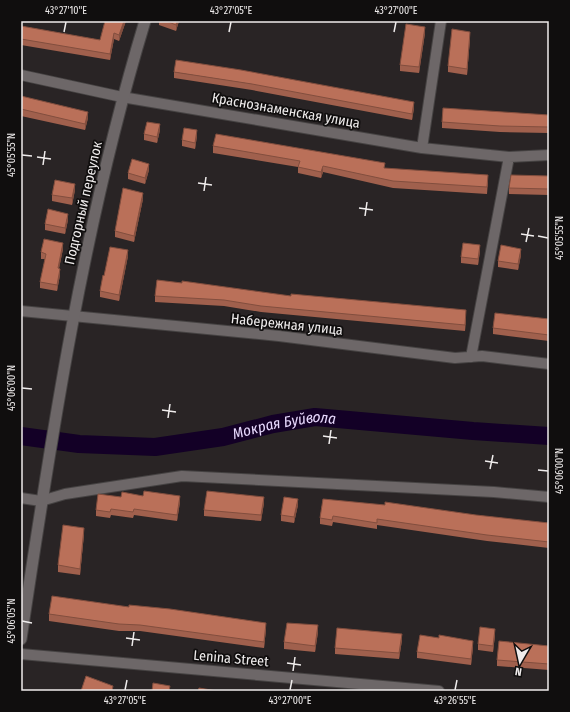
<svg xmlns="http://www.w3.org/2000/svg" width="570" height="712" viewBox="0 0 570 712" font-family="'Fira Sans Condensed',sans-serif">
	<rect width="100%" height="100%" fill="#292425"/>
	<g fill="none" stroke-linecap="round" stroke-linejoin="round">
		<path stroke="#130026" stroke-width="18" id="s1" d="M 21,436 L 79,444 L 155,447 L 223,437 L 273,424 L 315,417 L 473,431 L 549,436"/>
		<g stroke="#464343" stroke-width="12">
			<path id="minor" d="M 21,75 L 122,97 L 422,148 L 509,157 L 549,155
				M 422,148 L 441,21
				M 21,311 L 279,336 L 455,358 L 482,356 L 549,364
				M 471,357 L 509,157
				M 21,498 L 41,501 L 65,494 L 182,476 L 494,492 L 549,497
				M 21,654 L 439,691"/>
		</g>
		<g stroke="#464343" stroke-width="13">
			<path id="secondary" d="M 21,639 C 52,431 84,222 145,21"/>
		</g>
		<use href="#minor" stroke="#6d6768" stroke-width="10"/>
		<use href="#secondary" stroke="#6d6768" stroke-width="11"/>
	</g>
	<path fill="#a0604d" d="M 126,21 L 119,41 L 114,39 L 110,60 L 21,45 L 21,26 L 100,40 Z
		M 159,21 L 179,21 L 176,31 L 159,25 Z
		M 425,33 L 419,73 L 400,71 L 400,65 Z
		M 470,38 L 467,75 L 448,72 L 448,66 Z
		M 174,72 L 414,108 L 412,120 L 252,90 L 174,78 Z
		M 21,96 L 88,118 L 85,130 L 21,116 Z
		M 549,115 L 549,133 L 500,132 L 442,128 L 442,122 Z
		M 160,130 L 157,143 L 144,140 L 144,134 Z
		M 197,136 L 195,149 L 182,146 L 182,140 Z
		M 213,146 L 488,181 L 487,194 L 393,188 L 323,172 L 321,178 L 298,173 L 298,167 L 213,153 Z
		M 149,170 L 145,184 L 128,179 L 128,173 Z
		M 549,176 L 549,195 L 509,194 L 509,188 Z
		M 75,190 L 72,205 L 52,201 L 52,195 Z
		M 143,199 L 134,242 L 115,237 L 115,231 Z
		M 68,220 L 65,234 L 45,230 L 45,224 Z
		M 63,249 L 59,268 L 60,275 L 57,291 L 40,288 L 40,282 L 45,259 L 41,259 L 41,252 Z
		M 480,251 L 478,265 L 461,263 L 461,257 Z
		M 521,255 L 518,270 L 498,267 L 498,261 Z
		M 128,256 L 119,301 L 100,297 L 100,291 Z
		M 155,296 L 291,296 L 466,316 L 465,331 L 261,312 L 224,306 L 155,302 Z
		M 549,319 L 549,341 L 493,334 L 493,328 Z
		M 121,497 L 180,502 L 177,521 L 134,515 L 133,518 L 111,515 L 110,518 L 96,516 L 96,510 Z
		M 323,499 L 549,523 L 549,548 L 487,541 L 377,525 L 377,529 L 333,522 L 332,526 L 320,524 L 320,518 Z
		M 264,503 L 261,521 L 204,516 L 204,510 Z
		M 298,505 L 294,523 L 281,521 L 281,515 Z
		M 84,534 L 80,575 L 58,572 L 58,565 Z
		M 49,614 L 266,629 L 264,648 L 140,631 L 119,631 L 49,621 Z
		M 318,632 L 315,652 L 284,649 L 284,642 Z
		M 495,635 L 493,652 L 478,650 L 478,644 Z
		M 439,638 L 473,647 L 471,665 L 417,658 L 417,652 Z
		M 402,640 L 399,659 L 335,654 L 335,648 Z
		M 549,646 L 549,670 L 497,666 L 497,660 Z"/>
	<path fill="#824e3e" d="M 124,21 L 126,21 L 119,41 L 119,35 Z
		M 177,21 L 179,21 L 176,31 L 176,25 Z
		M 425,27 L 425,33 L 419,73 L 419,67 Z
		M 470,32 L 470,38 L 467,75 L 467,69 Z
		M 114,33 L 114,39 L 110,60 L 110,54 Z
		M 414,102 L 414,108 L 412,120 L 412,114 Z
		M 88,112 L 88,118 L 85,130 L 85,124 Z
		M 160,124 L 160,130 L 157,143 L 157,137 Z
		M 197,130 L 197,136 L 195,149 L 195,143 Z
		M 149,164 L 149,170 L 145,184 L 145,178 Z
		M 323,166 L 323,172 L 321,178 L 321,172 Z
		M 75,184 L 75,190 L 72,205 L 72,198 Z
		M 143,193 L 143,199 L 134,242 L 134,236 Z
		M 68,214 L 68,220 L 65,234 L 65,228 Z
		M 63,243 L 63,249 L 58,274 L 58,268 Z
		M 480,245 L 480,251 L 478,265 L 478,259 Z
		M 521,249 L 521,255 L 518,270 L 518,264 Z
		M 128,250 L 128,256 L 119,301 L 119,295 Z
		M 60,269 L 60,275 L 57,291 L 57,285 Z
		M 466,310 L 466,316 L 465,331 L 465,325 Z
		M 180,496 L 180,502 L 177,521 L 177,515 Z
		M 264,497 L 264,503 L 261,521 L 261,515 Z
		M 298,499 L 298,505 L 294,523 L 294,517 Z
		M 84,528 L 84,534 L 80,575 L 80,569 Z
		M 266,623 L 266,629 L 264,648 L 264,642 Z
		M 318,625 L 318,632 L 315,652 L 315,646 Z
		M 495,629 L 495,635 L 493,652 L 493,646 Z
		M 402,634 L 402,640 L 399,659 L 399,653 Z
		M 473,641 L 473,647 L 471,665 L 471,659 Z"/>
	<path fill="#ba7059" stroke="#824e3e" d="M 105,21 L 124,21 L 119,35 L 114,33 L 110,54 L 21,39 L 21,26 L 100,40 Z
		M 166,21 L 177,21 L 176,25 Z
		M 406,24 L 425,27 L 419,67 L 400,65 Z
		M 452,29 L 470,32 L 467,69 L 448,66 Z
		M 176,60 L 241,70 L 414,102 L 412,114 L 252,84 L 174,72 Z
		M 21,96 L 88,112 L 85,124 L 21,109 Z
		M 443,108 L 549,115 L 549,127 L 500,126 L 442,122 Z
		M 147,122 L 160,124 L 157,137 L 144,134 Z
		M 184,128 L 197,130 L 195,143 L 182,140 Z
		M 216,134 L 385,163 L 384,168 L 488,175 L 487,187 L 393,181 L 323,166 L 321,172 L 298,167 L 300,161 L 213,146 Z
		M 132,159 L 149,164 L 145,178 L 128,173 Z
		M 511,175 L 549,176 L 549,189 L 509,188 Z
		M 55,180 L 75,184 L 72,198 L 52,195 Z
		M 123,188 L 143,193 L 134,236 L 115,231 Z
		M 48,209 L 68,214 L 65,228 L 45,224 Z
		M 44,239 L 63,243 L 58,268 L 60,269 L 57,285 L 40,282 L 46,254 L 41,252 Z
		M 463,243 L 480,245 L 478,259 L 461,257 Z
		M 501,245 L 521,249 L 518,264 L 498,261 Z
		M 110,247 L 128,250 L 119,295 L 100,291 L 103,275 L 104,276 Z
		M 157,280 L 182,283 L 182,281 L 291,296 L 291,294 L 466,310 L 465,325 L 261,306 L 224,300 L 155,296 Z
		M 495,313 L 549,319 L 549,335 L 493,328 Z
		M 144,491 L 180,496 L 177,515 L 134,509 L 133,512 L 111,509 L 110,512 L 96,510 L 98,494 L 121,497 L 122,492 L 143,496 Z
		M 207,491 L 264,497 L 261,515 L 204,510 Z
		M 284,497 L 298,499 L 294,517 L 281,515 Z
		M 323,499 L 385,505 L 385,502 L 476,515 L 549,523 L 549,542 L 487,535 L 377,519 L 377,523 L 333,516 L 332,520 L 320,518 Z
		M 63,525 L 84,528 L 80,569 L 58,565 Z
		M 52,596 L 129,607 L 129,605 L 170,609 L 266,623 L 264,642 L 140,625 L 119,624 L 49,614 Z
		M 287,623 L 318,625 L 315,646 L 284,642 Z
		M 480,627 L 495,629 L 493,646 L 478,644 Z
		M 337,628 L 402,634 L 399,653 L 335,648 Z
		M 420,635 L 439,638 L 439,635 L 473,641 L 471,659 L 417,652 Z
		M 499,641 L 549,646 L 549,664 L 497,660 Z
		M 86,676 L 113,686 L 112,691 L 81,691 Z
		M 153,683 L 170,686 L 169,691 L 152,691 Z
		M 199,688 L 217,691 L 198,691 Z"/>
	<path fill="none" stroke="#efecec" stroke-width="1.5" d="M 64,32 L 66,22M 229,32 L 231,22M 394,32 L 396,22M 22,155 L 32,156M 37,157 L 51,159M 43,165 L 45,151M 198,183 L 212,185M 204,191 L 206,177M 359,208 L 373,210M 365,216 L 367,202M 521,234 L 534,236M 538,236 L 548,238M 526,242 L 529,228M 22,388 L 32,389M 162,410 L 176,412M 168,418 L 170,404M 323,436 L 337,438M 329,444 L 331,430M 485,461 L 498,463M 490,469 L 493,455M 538,470 L 548,471M 22,621 L 32,623M 126,638 L 140,640M 132,646 L 134,632M 287,663 L 301,665M 293,671 L 295,657M 125,690 L 127,680M 290,690 L 292,680M 455,690 L 457,680"/>
	<g text-anchor="middle" stroke-width="3.5" stroke-linejoin="round" paint-order="stroke">
		<g font-size="14" fill="#efecec" stroke="#100e0e">
			<text transform="translate(286 110) rotate(10)" y="5">Краснознаменская улица</text>
			<text transform="translate(83 203) rotate(-77)" y="5">Подгорный переулок</text>
			<text transform="translate(287 324) rotate(6)" y="5">Набережная улица</text>
			<text transform="translate(231 658) rotate(5)" y="5">Lenina Street</text>
		</g>
		<g font-size="15" font-style="italic" fill="#e8d9fe" stroke="#100e0e">
			<text dy="5" stroke="none"><textPath href="#s1" startOffset="266">Мокрая Буйвола</textPath></text>
		</g>
	</g>
	<rect width="570" height="712" fill="none" stroke="#100e0e" stroke-width="44"/>
	<g transform="translate(520 662) rotate(189)" stroke="#100e0e" stroke-width="3" paint-order="stroke">
	<path d="M0-3L7 15L0 10L-7 15Z" fill="#efecec"/>
	<text y="-6" font-size="11" font-weight="bold" text-anchor="middle" fill="#efecec">N</text>
	</g>
	<rect x="22" y="22" width="526" height="668" fill="none" stroke="#efecec" stroke-width="1.5"/>
	<g font-size="10" text-anchor="middle" fill="#efecec">
		<text x="66" y="14">43°27'10"E</text>
		<text x="231" y="14">43°27'05"E</text>
		<text x="396" y="14">43°27'00"E</text>
		<text transform="translate(11 155) rotate(-90)" y="4">45°05'55"N</text>
		<text transform="translate(559 238) rotate(-90)" y="4">45°05'55"N</text>
		<text transform="translate(11 388) rotate(-90)" y="4">45°06'00"N</text>
		<text transform="translate(559 471) rotate(-90)" y="4">45°06'00"N</text>
		<text transform="translate(11 621) rotate(-90)" y="4">45°06'05"N</text>
		<text x="125" y="704">43°27'05"E</text>
		<text x="290" y="704">43°27'00"E</text>
		<text x="455" y="704">43°26'55"E</text>
	</g>
</svg>
